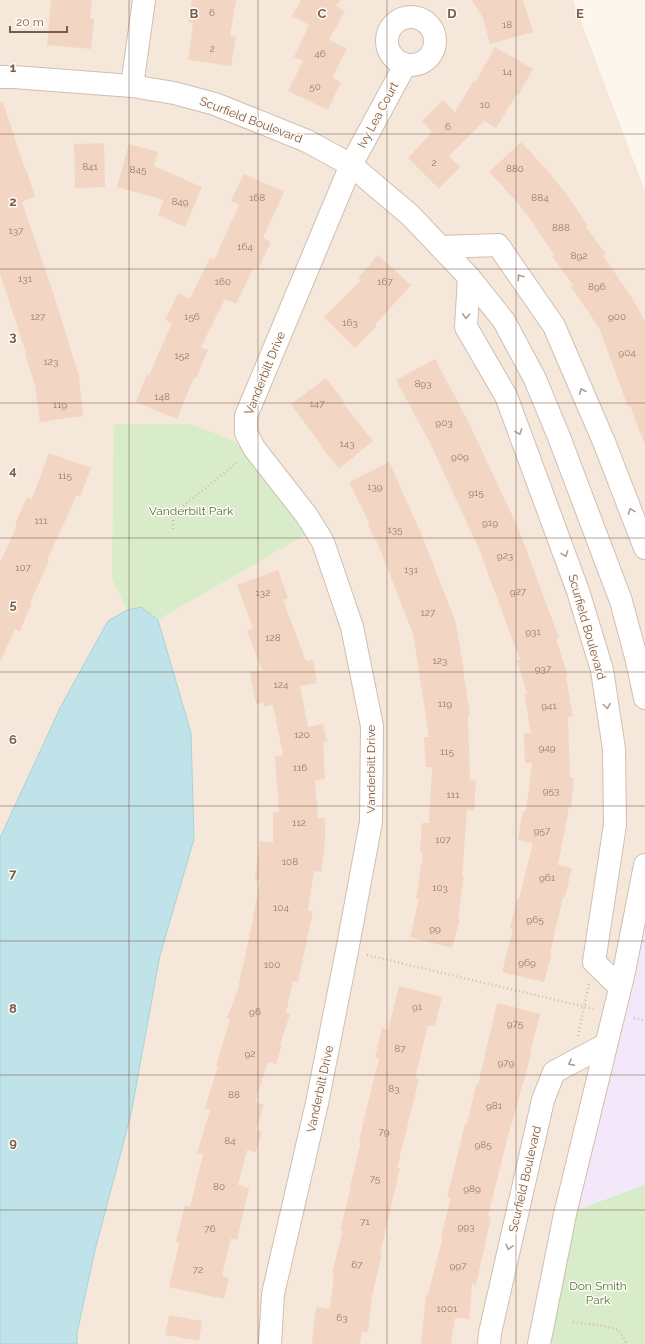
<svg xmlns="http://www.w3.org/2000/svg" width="645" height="1344" viewBox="0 0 645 1344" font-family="Raleway,sans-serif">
	<rect width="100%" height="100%" fill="#fdf6ec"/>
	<path fill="#f5e8da" d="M 0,0 L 573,0 L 645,191 L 645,865 L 539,1344 L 77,1344 L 77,1333 L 95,1250 L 131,1114 L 160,955 L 194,839 L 191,733 L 158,620 L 307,534 L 112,580 L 127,610 L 108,621 L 61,706 L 0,838 Z"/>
	<path fill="#f3e8fa" d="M 645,865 L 645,1185 L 565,1214 Z"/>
	<path fill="#d8ecc9" d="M 114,424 L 190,424 L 235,441 L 307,534 L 158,620 L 141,607 L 127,610 L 112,580 Z
		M 645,1185 L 645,1344 L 539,1344 L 565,1214 Z"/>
	<path fill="#bfe3e8" stroke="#a5d3da" d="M 141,607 L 158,620 L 191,733 L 194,839 L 160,955 L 131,1114 L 95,1250 L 77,1333 L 77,1344 L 0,1344 L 0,838 L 61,706 L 108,621 L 127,610 Z"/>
	<path fill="#f3d5c3" d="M 51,0 L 92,0 L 90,19 L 94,19 L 91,49 L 47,45 Z
		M 192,0 L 236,0 L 230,36 L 236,37 L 231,66 L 188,60 L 193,23 L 188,22 Z
		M 301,0 L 341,0 L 336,6 L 345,11 L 329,40 L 347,49 L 332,78 L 341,82 L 328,110 L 288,91 L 303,61 L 294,57 L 309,25 L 292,16 Z
		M 472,0 L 523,0 L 533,32 L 490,44 L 483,18 Z
		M 495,47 L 533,69 L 518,95 L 517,94 L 496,128 L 484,121 L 449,156 L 460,167 L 439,189 L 408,158 L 432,132 L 422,121 L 443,100 L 455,112 L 474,80 L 476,81 Z
		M 3,102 L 25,169 L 26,169 L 35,197 L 22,202 L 54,295 L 79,376 L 83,416 L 40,422 L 35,385 L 25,354 L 26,353 L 0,274 L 0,103 Z
		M 521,142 L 547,170 L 567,195 L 588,226 L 586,227 L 606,254 L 603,256 L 631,296 L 645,321 L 645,443 L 644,443 L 630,406 L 628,407 L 600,330 L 593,319 L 571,287 L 573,285 L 552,256 L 554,254 L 535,227 L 536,227 L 517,202 L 489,172 Z
		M 104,143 L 105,187 L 75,188 L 74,144 Z
		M 129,144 L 158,152 L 154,166 L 202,187 L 185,227 L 158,215 L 164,200 L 117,187 Z
		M 244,174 L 284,192 L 263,238 L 271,242 L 258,269 L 254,267 L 236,304 L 225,299 L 201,347 L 208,350 L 196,378 L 194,377 L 177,419 L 136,402 L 147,374 L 149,375 L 172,323 L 165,320 L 178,293 L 190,299 L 210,258 L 214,260 L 239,205 L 231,201 Z
		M 378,255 L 411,285 L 375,325 L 376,327 L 355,348 L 324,317 L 361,280 L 358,278 Z
		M 435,359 L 468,421 L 519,530 L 559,638 L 556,639 L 568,676 L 566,677 L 573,716 L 568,717 L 570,777 L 574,778 L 571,808 L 569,807 L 558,865 L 572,868 L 565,897 L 563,897 L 550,953 L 552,953 L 544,982 L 502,972 L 513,929 L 510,928 L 517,899 L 519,899 L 533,843 L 518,840 L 523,811 L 526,811 L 532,763 L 525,763 L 524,733 L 531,733 L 524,694 L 527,694 L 517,660 L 520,660 L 479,549 L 430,443 L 396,380 Z
		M 326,378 L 344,402 L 343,403 L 373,441 L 339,469 L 320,445 L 321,445 L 291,404 Z
		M 49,453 L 91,468 L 80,497 L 77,495 L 47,560 L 49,561 L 30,603 L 32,603 L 20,631 L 15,629 L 0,662 L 0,562 L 17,526 L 15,524 L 27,497 L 32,499 Z
		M 389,462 L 421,533 L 456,623 L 464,671 L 463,671 L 470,714 L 468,715 L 470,780 L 476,781 L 474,811 L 467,810 L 462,876 L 464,876 L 458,918 L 460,919 L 452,948 L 410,937 L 419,899 L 416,899 L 423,853 L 420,852 L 422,823 L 429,823 L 432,767 L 426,767 L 424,737 L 429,737 L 413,634 L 380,549 L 368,525 L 370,525 L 349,482 Z
		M 278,570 L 288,598 L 283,600 L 306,661 L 313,660 L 317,683 L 300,686 L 308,727 L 323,724 L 327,741 L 323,742 L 325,779 L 315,780 L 318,818 L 325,818 L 325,843 L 321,872 L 314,871 L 308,911 L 313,911 L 298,982 L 293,981 L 286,1013 L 290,1014 L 280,1045 L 282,1045 L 276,1064 L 268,1062 L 255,1102 L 264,1105 L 256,1130 L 262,1132 L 256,1152 L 247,1150 L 238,1185 L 249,1188 L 237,1240 L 231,1238 L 222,1276 L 229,1278 L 224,1299 L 169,1287 L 179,1243 L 176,1242 L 185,1205 L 190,1207 L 203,1154 L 197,1153 L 210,1110 L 205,1108 L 218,1066 L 216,1066 L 230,1019 L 227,1018 L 237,992 L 252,924 L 260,880 L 255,879 L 260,841 L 273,843 L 273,812 L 279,812 L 275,756 L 283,755 L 273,705 L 264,707 L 263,702 L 256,704 L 250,672 L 262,670 L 247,631 L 253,628 L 237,585 Z
		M 399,986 L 442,997 L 435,1026 L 428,1025 L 415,1078 L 419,1079 L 397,1168 L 400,1168 L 380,1254 L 382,1255 L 372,1296 L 368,1332 L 362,1331 L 360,1344 L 312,1344 L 316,1307 L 330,1309 L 334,1274 L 332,1273 L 343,1231 L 340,1231 L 351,1187 L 350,1187 L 361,1141 L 359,1140 L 379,1058 L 375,1058 L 382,1028 L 388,1030 Z
		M 497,1003 L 540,1014 L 530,1053 L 531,1053 L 524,1082 L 523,1082 L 512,1124 L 511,1124 L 488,1216 L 491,1217 L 476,1285 L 472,1284 L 469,1319 L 455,1318 L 451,1344 L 421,1344 L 426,1295 L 428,1295 L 443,1236 L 441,1236 L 451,1198 L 447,1197 L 465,1124 L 467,1124 L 476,1085 L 478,1085 Z
		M 169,1315 L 202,1321 L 199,1341 L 165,1335 Z"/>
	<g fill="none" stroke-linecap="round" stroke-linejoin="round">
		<g stroke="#d1beb0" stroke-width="24">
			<path id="minor" d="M387 41a24 24 0 1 1 48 0a24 24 0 1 1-48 0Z
				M 132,86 L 144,0
				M 442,247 L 498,245 L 554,326 L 604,442 L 645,548
				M 469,277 L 466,327 L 506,396 L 578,591 L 602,670 L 614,749 L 615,825 L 594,962 L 620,987
				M 270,1344 L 273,1294 L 317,1103 L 347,951 L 371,822 L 372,726 L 352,627 L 323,542 L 307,516 L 254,448 L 246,433 L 246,416 L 351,165 L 405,65
				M 489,1344 L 490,1333 L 543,1100 L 554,1072 L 605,1045"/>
		</g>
		<g stroke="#d1beb0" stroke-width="24">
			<path id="tertiary" d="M 0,77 L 14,77 L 132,86 L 174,93 L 215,104 L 307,141 L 351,165 L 410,215 L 469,277 L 504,321 L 535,379 L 559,437 L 621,601 L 636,657 L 645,698
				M 539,1344 L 565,1214 L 624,972 L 645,865"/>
		</g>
		<path stroke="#d9b8a5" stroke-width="2.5" stroke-dasharray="1 3" stroke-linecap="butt" d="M 173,529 L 173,514 L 239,461
			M 367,955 L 594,1009
			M 634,1018 L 645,1021
			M 578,1036 L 589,984
			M 573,1322 L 604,1326 L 619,1330 L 627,1344"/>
		<use href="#minor" stroke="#fff" stroke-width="22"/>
		<use href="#tertiary" stroke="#fff" stroke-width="22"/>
	</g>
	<defs><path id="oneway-chevron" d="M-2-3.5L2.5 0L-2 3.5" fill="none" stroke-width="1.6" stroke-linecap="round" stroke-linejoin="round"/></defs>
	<g stroke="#af9d94">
		<use href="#oneway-chevron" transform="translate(520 277) rotate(-124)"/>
		<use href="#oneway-chevron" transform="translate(466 316) rotate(93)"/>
		<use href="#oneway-chevron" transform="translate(582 391) rotate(-113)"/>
		<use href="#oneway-chevron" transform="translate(519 432) rotate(70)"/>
		<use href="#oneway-chevron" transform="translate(631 511) rotate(-111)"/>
		<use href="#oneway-chevron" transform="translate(565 554) rotate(70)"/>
		<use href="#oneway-chevron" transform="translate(607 706) rotate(82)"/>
		<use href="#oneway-chevron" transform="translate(571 1063) rotate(152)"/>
		<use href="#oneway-chevron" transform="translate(509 1247) rotate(103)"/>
	</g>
	<path fill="none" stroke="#7a5c4d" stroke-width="1" stroke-opacity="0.55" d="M 129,0 L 129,1344M 258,0 L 258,1344M 387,0 L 387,1344M 516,0 L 516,1344M 0,134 L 645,134M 0,269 L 645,269M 0,403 L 645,403M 0,538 L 645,538M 0,672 L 645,672M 0,806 L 645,806M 0,941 L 645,941M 0,1075 L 645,1075M 0,1210 L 645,1210"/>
	<g text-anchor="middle" stroke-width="3" stroke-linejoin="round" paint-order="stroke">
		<g font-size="10" fill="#987a6a">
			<text x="212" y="16">6</text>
			<text x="507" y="28">18</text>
			<text x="212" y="52">2</text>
			<text x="320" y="57">46</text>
			<text x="507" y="75">14</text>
			<text x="315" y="90">50</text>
			<text x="485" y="108">10</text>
			<text x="448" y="130">6</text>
			<text x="434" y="166">2</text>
			<text x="90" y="170">841</text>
			<text x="515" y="172">880</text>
			<text x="138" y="173">845</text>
			<text x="257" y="201">168</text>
			<text x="540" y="201">884</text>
			<text x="180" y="205">849</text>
			<text x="561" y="231">888</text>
			<text x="16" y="234">137</text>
			<text x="245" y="250">164</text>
			<text x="579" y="259">892</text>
			<text x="25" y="282">131</text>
			<text x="223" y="285">160</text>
			<text x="385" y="285">167</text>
			<text x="597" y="290">896</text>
			<text x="38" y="320">127</text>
			<text x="192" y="320">156</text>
			<text x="617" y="320">900</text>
			<text x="350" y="326">163</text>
			<text x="627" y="356">904</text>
			<text x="182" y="359">152</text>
			<text x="51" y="365">123</text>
			<text x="423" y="387">893</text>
			<text x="162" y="400">148</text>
			<text x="317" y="407">147</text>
			<text x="60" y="408">119</text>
			<text x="444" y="426">903</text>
			<text x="347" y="447">143</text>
			<text x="460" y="460">909</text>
			<text x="65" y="479">115</text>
			<text x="375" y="490">139</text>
			<text x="476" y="496">915</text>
			<text x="41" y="524">111</text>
			<text x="490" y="526">919</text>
			<text x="395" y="533">135</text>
			<text x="505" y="559">923</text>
			<text x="23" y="571">107</text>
			<text x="411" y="573">131</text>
			<text x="518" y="595">927</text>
			<text x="263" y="596">132</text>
			<text x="428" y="616">127</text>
			<text x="533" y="635">931</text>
			<text x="273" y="641">128</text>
			<text x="440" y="664">123</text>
			<text x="543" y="672">937</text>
			<text x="281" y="688">124</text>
			<text x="445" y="707">119</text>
			<text x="549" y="709">941</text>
			<text x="302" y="738">120</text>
			<text x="547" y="751">949</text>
			<text x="447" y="755">115</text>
			<text x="300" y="771">116</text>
			<text x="551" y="794">953</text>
			<text x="453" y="798">111</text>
			<text x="299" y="826">112</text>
			<text x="542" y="834">957</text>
			<text x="443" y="843">107</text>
			<text x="290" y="865">108</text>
			<text x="547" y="881">961</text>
			<text x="440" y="891">103</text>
			<text x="281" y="911">104</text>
			<text x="535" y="923">965</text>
			<text x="435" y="932">99</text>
			<text x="527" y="966">969</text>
			<text x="272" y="968">100</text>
			<text x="417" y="1010">91</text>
			<text x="255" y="1015">96</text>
			<text x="515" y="1027">975</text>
			<text x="400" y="1052">87</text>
			<text x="250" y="1057">92</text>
			<text x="506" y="1066">979</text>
			<text x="394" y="1092">83</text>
			<text x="234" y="1098">88</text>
			<text x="494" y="1109">981</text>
			<text x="384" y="1135">79</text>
			<text x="230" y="1144">84</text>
			<text x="483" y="1148">985</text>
			<text x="375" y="1182">75</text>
			<text x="219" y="1190">80</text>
			<text x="472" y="1192">989</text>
			<text x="365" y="1225">71</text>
			<text x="466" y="1230">993</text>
			<text x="210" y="1232">76</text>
			<text x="357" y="1268">67</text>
			<text x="458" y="1269">997</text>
			<text x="198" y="1273">72</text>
			<text x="447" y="1312">1001</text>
			<text x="342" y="1321">63</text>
		</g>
		<g font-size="12" fill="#7a5c4d" stroke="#fffaf3">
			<text transform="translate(378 115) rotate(-62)" y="4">Ivy Lea Court</text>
			<text transform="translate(251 120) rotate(21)" y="4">Scurfield Boulevard</text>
			<text transform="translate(265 373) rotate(-68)" y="4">Vanderbilt Drive</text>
			<text transform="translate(587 627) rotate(74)" y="4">Scurfield Boulevard</text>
			<text transform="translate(371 769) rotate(-90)" y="4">Vanderbilt Drive</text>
			<text transform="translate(320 1089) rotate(-78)" y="4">Vanderbilt Drive</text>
			<text transform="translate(525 1179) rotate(-77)" y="4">Scurfield Boulevard</text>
		</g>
		<g font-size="12" fill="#537a41" stroke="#fffaf3">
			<text x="191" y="515">Vanderbilt Park</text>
			<text x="598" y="1290">Don Smith<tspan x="598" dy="14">Park</tspan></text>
		</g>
	</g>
	<g font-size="13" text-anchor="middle" font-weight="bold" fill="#7a5c4d" stroke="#fffaf3" stroke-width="3" stroke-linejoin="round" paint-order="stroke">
		<text x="194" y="18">B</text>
		<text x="322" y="18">C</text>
		<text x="452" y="18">D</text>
		<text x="580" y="18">E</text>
		<text x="13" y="72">1</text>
		<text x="13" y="206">2</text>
		<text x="13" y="341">3</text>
		<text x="13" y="475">4</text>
		<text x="13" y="609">5</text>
		<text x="13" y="744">6</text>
		<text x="13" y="878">7</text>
		<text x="13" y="1013">8</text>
		<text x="13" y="1147">9</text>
	</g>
	<path d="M10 26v6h57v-6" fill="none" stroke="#7a5c4d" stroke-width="2"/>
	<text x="16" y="26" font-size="12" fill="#7a5c4d" stroke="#fffaf3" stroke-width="3" paint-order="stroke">20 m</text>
</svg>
